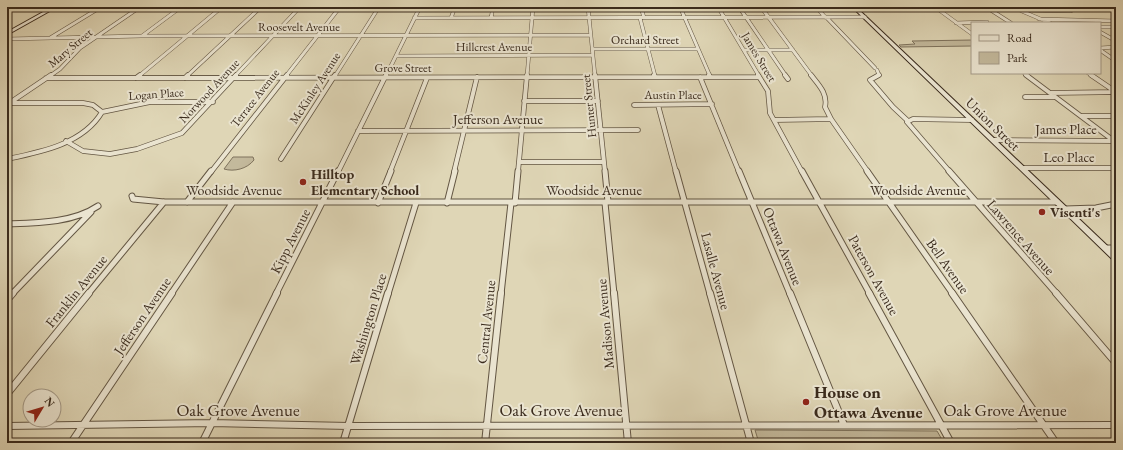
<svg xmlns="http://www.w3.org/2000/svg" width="1123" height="450" viewBox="0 0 1123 450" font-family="'EB Garamond',serif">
	<rect width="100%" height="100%" fill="#dfd6b6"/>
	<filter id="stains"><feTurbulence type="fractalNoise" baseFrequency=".005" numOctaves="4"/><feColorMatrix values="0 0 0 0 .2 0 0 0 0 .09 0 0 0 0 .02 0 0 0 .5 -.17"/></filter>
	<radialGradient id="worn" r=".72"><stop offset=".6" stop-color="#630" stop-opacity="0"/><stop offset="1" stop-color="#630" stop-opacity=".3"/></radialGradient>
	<path fill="#c3b99c" stroke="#7e725c" d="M 972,40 L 972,46 L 901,47 L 899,45 L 915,44 L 912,41 Z
		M 233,157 L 253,157 L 254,160 C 247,169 234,172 224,169 Z
		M 755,430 L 937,431 L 944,443 L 759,443 Z"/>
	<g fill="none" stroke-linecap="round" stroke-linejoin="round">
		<g stroke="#635643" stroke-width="4">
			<path id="street-far3" d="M 588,7 L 595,76
				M 641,7 L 644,18
				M 680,7 L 710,76
				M 718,7 L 759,76
				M 739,7 L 786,76
				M 761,7 L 812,76
				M 816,7 L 826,18
				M 935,7 L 972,34
				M 986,7 L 1011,23
				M 1012,7 L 1050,23
				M 1018,10 L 1071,11
				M 414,18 L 865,17
				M 451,18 L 455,7
				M 491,18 L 493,7
				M 640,18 L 655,76
				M 827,18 L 875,68
				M 1039,19 L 1116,21
				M 956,23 L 987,22
				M 1100,27 L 1116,27
				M 1100,32 L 1116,41
				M 142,36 L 181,7
				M 50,38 L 101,7
				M 7,39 L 141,36 L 591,35
				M 1100,48 L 1116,47
				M 593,49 L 698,49
				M 744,50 L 793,50
				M 1100,50 L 1116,61
				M 396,56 L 593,55
				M 1024,73 L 1028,76
				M 1088,73 L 1092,76
				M 50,76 L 60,69 L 80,48 L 140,7
				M 139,76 L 222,7
				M 187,76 L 261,7
				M 235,76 L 300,7
				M 286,76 L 340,7
				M 335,76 L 379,7
				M 386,76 L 420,7
				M 527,76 L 533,7
				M 877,76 L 879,75 L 877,70"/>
		</g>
		<g stroke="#635643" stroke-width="5.5">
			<path id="street-far2" d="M 595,75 L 605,172
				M 654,75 L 655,77
				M 709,75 L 710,77
				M 758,75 L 768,91 L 770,113 L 802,172
				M 785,75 L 788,79
				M 811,75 C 819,85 828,94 825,107 L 831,119 L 868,172
				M 879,75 L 870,80 L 893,107 L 908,121
				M 1026,75 L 1114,141
				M 1091,75 L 1116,92
				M 700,77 L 739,172
				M 46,78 L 759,77
				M 136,78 L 140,75
				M 185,78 L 188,75
				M 1050,93 L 1116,92
				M 1025,97 L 1055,97
				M 524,101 L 598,101
				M 11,102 L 51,75
				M 7,103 L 83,103 L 93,105 L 102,112 C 83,144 41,152 7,159
				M 634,105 L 712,104
				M 658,105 L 676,172
				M 102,112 L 150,102 L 213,102
				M 1081,116 L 1116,116
				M 774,120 L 831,119
				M 358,131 L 638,130
				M 993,140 L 1114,141
				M 66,141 L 83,151 L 110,154 L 137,149 L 182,133 L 236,75
				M 281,159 L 335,75
				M 519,162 L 604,162
				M 1022,168 L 1116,168
				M 211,172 L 287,75
				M 338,172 L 386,75
				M 390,172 L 427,78
				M 454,172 L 477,77
				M 518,172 L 527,75
				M 950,172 L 907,122 L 913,119 L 972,120"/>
		</g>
		<g stroke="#635643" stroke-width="7">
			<path id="street-far1" d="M 605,171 L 608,202
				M 676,171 L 710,294
				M 739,171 L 790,294
				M 802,171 L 870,294
				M 867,171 L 953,294
				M 949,171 L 1057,294
				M 132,196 L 133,199 L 164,202 L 1057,202
				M 187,202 L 211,171
				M 378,203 L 391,171
				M 447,203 L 455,171
				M 515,203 L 518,171
				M 605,203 L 614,294
				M 1065,209 L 1096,208 L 1116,204
				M 7,224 C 36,223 73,223 98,206
				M 1106,248 L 1116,248
				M 12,294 L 91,212
				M 88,294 L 164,202
				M 171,294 L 233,202
				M 276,294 L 338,171
				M 388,294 L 416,203
				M 501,294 L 511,203"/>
		</g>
		<g stroke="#635643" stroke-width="8">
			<path id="street" d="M 614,293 L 628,443
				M 710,293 L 751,443
				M 790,293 L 844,425
				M 869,293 L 951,443
				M 952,293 L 1056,443
				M 1056,293 L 1116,363
				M 7,300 L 13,293
				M 7,394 L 89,293
				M 7,426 L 212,423 L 349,426 L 1116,425
				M 71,443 L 172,293
				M 202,443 L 277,293
				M 343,443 L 388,293
				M 485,443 L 501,293"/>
		</g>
		<g stroke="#3a2b1d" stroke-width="2">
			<path id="secondary" d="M 52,7 L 57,7 L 7,35 L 7,32 Z
				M 852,7 L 856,7 L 1116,254 L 1116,261 L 1113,260 Z"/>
		</g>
		<use href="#street-far3" stroke="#eae4d0" stroke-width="3"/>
		<use href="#street-far2" stroke="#eae4d0" stroke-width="4"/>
		<use href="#street-far1" stroke="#eae4d0" stroke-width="5"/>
		<use href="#street" stroke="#eae4d0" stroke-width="6"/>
		<use href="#secondary" fill="#eae4d0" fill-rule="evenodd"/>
	</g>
	<g fill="#8f2418" stroke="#eae4d0" stroke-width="1.5">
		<circle cx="303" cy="182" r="4"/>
		<circle cx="1042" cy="212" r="4"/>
		<circle cx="806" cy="402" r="4"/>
	</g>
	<g text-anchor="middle" stroke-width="4" stroke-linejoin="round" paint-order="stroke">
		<g font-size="12" fill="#3a2b1d" stroke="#eae4d0">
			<text x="299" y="31">Roosevelt Avenue</text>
			<text x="645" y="44">Orchard Street</text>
			<text x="494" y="51">Hillcrest Avenue</text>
			<text transform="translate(70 48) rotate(-40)" y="4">Mary Street</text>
			<text transform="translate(759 57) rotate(59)" y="4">James Street</text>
			<text x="403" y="72">Grove Street</text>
			<text transform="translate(315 88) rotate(-57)" y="4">McKinley Avenue</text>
			<text transform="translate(209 91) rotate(-47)" y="4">Norwood Avenue</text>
			<text transform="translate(156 94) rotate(-4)" y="4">Logan Place</text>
			<text x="673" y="99">Austin Place</text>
			<text transform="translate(255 98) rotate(-52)" y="4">Terrace Avenue</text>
			<text transform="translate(589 106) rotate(-96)" y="4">Hunter Street</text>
		</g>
		<g font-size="14" fill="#3a2b1d" stroke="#eae4d0">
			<text x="498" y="124">Jefferson Avenue</text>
			<text transform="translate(993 124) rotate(44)" y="5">Union Street</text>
			<text x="1066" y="134">James Place</text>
			<text x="1069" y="162">Leo Place</text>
			<text x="234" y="195">Woodside Avenue</text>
			<text x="594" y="195">Woodside Avenue</text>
			<text x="918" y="195">Woodside Avenue</text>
			<text transform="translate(1021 237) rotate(49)" y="5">Lawrence Avenue</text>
			<text transform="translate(290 241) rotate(-63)" y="5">Kipp Avenue</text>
			<text transform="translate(783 246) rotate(68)" y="5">Ottawa Avenue</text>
			<text transform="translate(948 266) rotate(55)" y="5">Bell Avenue</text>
			<text transform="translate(716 271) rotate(75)" y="5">Lasalle Avenue</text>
			<text transform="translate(874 275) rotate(61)" y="5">Paterson Avenue</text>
			<text transform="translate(76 291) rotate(-51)" y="5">Franklin Avenue</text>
			<text transform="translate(142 316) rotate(-56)" y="5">Jefferson Avenue</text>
			<text transform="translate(368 319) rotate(-73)" y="5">Washington Place</text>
			<text transform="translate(486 322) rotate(-84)" y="5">Central Avenue</text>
			<text transform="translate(605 324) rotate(-95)" y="5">Madison Avenue</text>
		</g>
		<g font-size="14" font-weight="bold" fill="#3a2b1d" stroke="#eae4d0" text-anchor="start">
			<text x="311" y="179">Hilltop<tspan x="311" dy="16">Elementary School</tspan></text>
			<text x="1050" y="217">Visenti's</text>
		</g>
		<g font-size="17" font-weight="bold" fill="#3a2b1d" stroke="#eae4d0" text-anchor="start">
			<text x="814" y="398">House on<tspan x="814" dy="20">Ottawa Avenue</tspan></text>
		</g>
		<g font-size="17" fill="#3a2b1d" stroke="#eae4d0">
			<text x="238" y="416">Oak Grove Avenue</text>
			<text x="561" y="416">Oak Grove Avenue</text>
			<text x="1005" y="416">Oak Grove Avenue</text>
		</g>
	</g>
	<rect width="1123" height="450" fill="none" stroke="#dfd6b6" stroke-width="24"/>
	<rect x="8" y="8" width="1107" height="434" fill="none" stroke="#3a2b1d" stroke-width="2"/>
	<rect x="12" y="12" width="1099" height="426" fill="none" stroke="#3a2b1d"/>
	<rect x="971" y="22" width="130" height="52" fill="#eae4d0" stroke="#a49a88"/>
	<rect x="979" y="35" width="20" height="6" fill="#eae4d0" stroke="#a49a88"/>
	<text x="1007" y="42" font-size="12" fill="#3a2b1d">Road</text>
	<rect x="979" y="52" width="20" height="12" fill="#c3b99c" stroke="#a49a88"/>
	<text x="1007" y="62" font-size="12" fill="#3a2b1d">Park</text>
	<g transform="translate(42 408) rotate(52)"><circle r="19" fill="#eae4d0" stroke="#a49a88"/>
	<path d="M0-3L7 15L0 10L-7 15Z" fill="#8f2418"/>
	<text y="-6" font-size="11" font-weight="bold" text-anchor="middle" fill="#3a2b1d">N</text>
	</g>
	<rect width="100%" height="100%" filter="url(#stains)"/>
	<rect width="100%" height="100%" fill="url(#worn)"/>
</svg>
